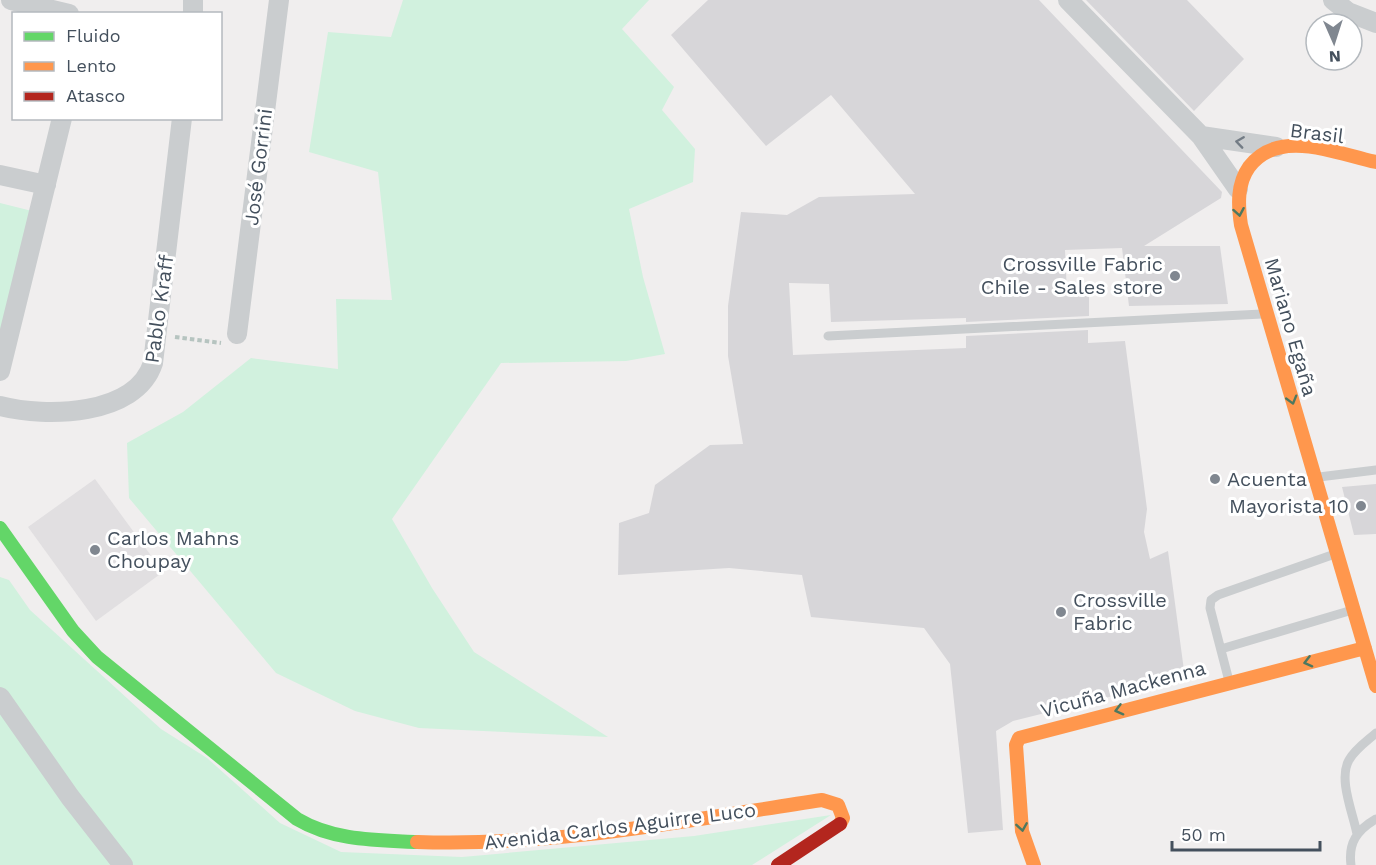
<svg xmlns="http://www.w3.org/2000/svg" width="1376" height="865" viewBox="0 0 1376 865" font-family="'Work Sans',sans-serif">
	<rect width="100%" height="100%" fill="#f0eeee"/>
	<path fill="#e1dfe1" d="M 95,479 L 163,572 L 96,621 L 28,527 Z"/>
	<path fill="#d1f1de" d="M 403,0 L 649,0 L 622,29 L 674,87 L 662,110 L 695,149 L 693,182 L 629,209 L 643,277 L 665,354 L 626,361 L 501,363 L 392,519 L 432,588 L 474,652 L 608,737 L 419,728 L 355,711 L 276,673 L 129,498 L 127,443 L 183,412 L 251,358 L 338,369 L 336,299 L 392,300 L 378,172 L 309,152 L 328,32 L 391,37 Z
		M 0,203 L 32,211 L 0,334 Z
		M 0,577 L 9,580 L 30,610 L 161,729 L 207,758 L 280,823 L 341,852 L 462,857 L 694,836 L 831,815 L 752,865 L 0,865 Z"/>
	<path fill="#d7d6d9" d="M 708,0 L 1039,0 L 1222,192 L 1221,198 L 1144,246 L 1220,246 L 1228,304 L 1129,306 L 1122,248 L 1065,250 L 1067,294 L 1089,296 L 1089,316 L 966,322 L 966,318 L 831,322 L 829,284 L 789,283 L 793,355 L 966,348 L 966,336 L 1088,330 L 1088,343 L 1125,341 L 1147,509 L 1144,532 L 1150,559 L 1168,551 L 1185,678 L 1013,721 L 996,731 L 1003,830 L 968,833 L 950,664 L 924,628 L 811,617 L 802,575 L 729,568 L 618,575 L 619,523 L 649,513 L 655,485 L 710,445 L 743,444 L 728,356 L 728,306 L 741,212 L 787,215 L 819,197 L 915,194 L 831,95 L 766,146 L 671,35 Z
		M 1086,0 L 1187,0 L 1244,59 L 1194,111 Z
		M 1376,484 L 1376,534 L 1354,535 L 1342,487 Z"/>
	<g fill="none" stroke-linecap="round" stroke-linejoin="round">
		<path stroke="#b6c4c0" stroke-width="4" stroke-dasharray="4.5 3" stroke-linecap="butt" d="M 175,337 L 221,343"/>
		<path stroke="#cacdcf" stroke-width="9" d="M 828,336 L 1262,314
			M 1319,477 L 1376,470
			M 1221,649 L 1349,611
			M 1229,681 L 1210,608 L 1211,600 L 1218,595 L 1332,555
			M 1357,834 C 1353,813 1338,779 1349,760 C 1355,749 1367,741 1376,733
			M 1351,865 C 1348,843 1357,830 1376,819"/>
		<path stroke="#cacdcf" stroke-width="20" d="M 11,0 L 69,14
			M 1068,0 L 1201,136 L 1238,189
			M 1333,0 L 1348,12 L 1376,23
			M 193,14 L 193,0
			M 1201,136 L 1276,147
			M 0,175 L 46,185
			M 237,334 L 279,0
			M 0,371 L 62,118
			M 0,406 C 46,418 136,416 153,363 L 182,118
			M 0,697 L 70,797 L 123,865"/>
		<path stroke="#63d668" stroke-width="14" d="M 0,528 L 73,631 L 97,657 L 297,819 C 334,841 376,840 417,842"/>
		<path stroke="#ff974d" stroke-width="14" d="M 1324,508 L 1241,225 C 1238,205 1237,184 1249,167 C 1279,127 1337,154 1376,162
			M 1326,516 L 1376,686
			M 417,842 C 553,847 688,820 822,800 L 838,805 L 843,818 L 840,824
			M 1034,865 L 1022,831 L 1016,745 L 1019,738 L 1365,648"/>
		<path stroke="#b3261e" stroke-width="14" d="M 778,865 L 840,824"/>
	</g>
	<defs><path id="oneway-chevron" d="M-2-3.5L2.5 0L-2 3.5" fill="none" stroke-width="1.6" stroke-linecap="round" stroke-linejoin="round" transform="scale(1.5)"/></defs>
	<use stroke="#737c85" href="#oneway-chevron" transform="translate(1240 142) rotate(-172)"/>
	<g stroke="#4d7860">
		<use href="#oneway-chevron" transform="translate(1239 212) rotate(80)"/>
		<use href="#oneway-chevron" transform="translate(1292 400) rotate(74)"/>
		<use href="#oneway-chevron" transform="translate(1308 662) rotate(166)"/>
		<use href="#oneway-chevron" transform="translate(1119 710) rotate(165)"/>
		<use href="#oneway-chevron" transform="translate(1022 827) rotate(81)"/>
	</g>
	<g fill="#808790" stroke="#fff" stroke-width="2">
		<circle cx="1175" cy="276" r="6"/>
		<circle cx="1215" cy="479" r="6"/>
		<circle cx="1361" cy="506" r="6"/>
		<circle cx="95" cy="550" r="6"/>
		<circle cx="1061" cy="612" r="6"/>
	</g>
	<g text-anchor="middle" stroke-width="6" stroke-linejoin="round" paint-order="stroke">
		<g font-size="20" fill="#44505d" stroke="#fff">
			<text transform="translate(1317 133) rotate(7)" y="7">Brasil</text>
			<text transform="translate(258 167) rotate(-83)" y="7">José Gorrini</text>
			<text transform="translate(159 309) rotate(-82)" y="7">Pablo Kraff</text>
			<text transform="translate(1291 327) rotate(74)" y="7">Mariano Egaña</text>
			<text transform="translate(1123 689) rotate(-15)" y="7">Vicuña Mackenna</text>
			<text transform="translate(620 826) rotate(-7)" y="7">Avenida Carlos Aguirre Luco</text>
		</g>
		<g font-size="20" fill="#44505d" stroke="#fff" text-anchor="start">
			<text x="1163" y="271" text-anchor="end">Crossville Fabric<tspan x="1163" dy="23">Chile - Sales store</tspan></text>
			<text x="1227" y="486">Acuenta</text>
			<text x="1349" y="513" text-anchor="end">Mayorista 10</text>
			<text x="107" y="545">Carlos Mahns<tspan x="107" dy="23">Choupay</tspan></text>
			<text x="1073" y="607">Crossville<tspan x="1073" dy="23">Fabric</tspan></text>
		</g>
	</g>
	<rect x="12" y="12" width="210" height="108" fill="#ffffff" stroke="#b4b9be" stroke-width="1.5"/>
	<rect x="24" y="32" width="30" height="9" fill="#63d668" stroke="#b4b9be" stroke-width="1.5"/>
	<text x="66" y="42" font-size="18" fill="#44505d">Fluido</text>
	<rect x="24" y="62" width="30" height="9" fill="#ff974d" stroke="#b4b9be" stroke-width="1.5"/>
	<text x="66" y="72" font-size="18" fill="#44505d">Lento</text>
	<rect x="24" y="92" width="30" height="9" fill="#b3261e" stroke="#b4b9be" stroke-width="1.5"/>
	<text x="66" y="102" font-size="18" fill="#44505d">Atasco</text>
	<g transform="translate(1334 42) rotate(177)"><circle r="28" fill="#ffffff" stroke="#b4b9be" stroke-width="1.5"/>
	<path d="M0-4.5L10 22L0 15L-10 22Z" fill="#808790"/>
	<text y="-9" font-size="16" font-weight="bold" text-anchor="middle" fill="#44505d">N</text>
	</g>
	<path d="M1172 841v9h148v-9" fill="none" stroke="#44505d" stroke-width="3"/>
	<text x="1181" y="841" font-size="18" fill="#44505d" stroke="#ffffff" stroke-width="4.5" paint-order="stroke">50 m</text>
</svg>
